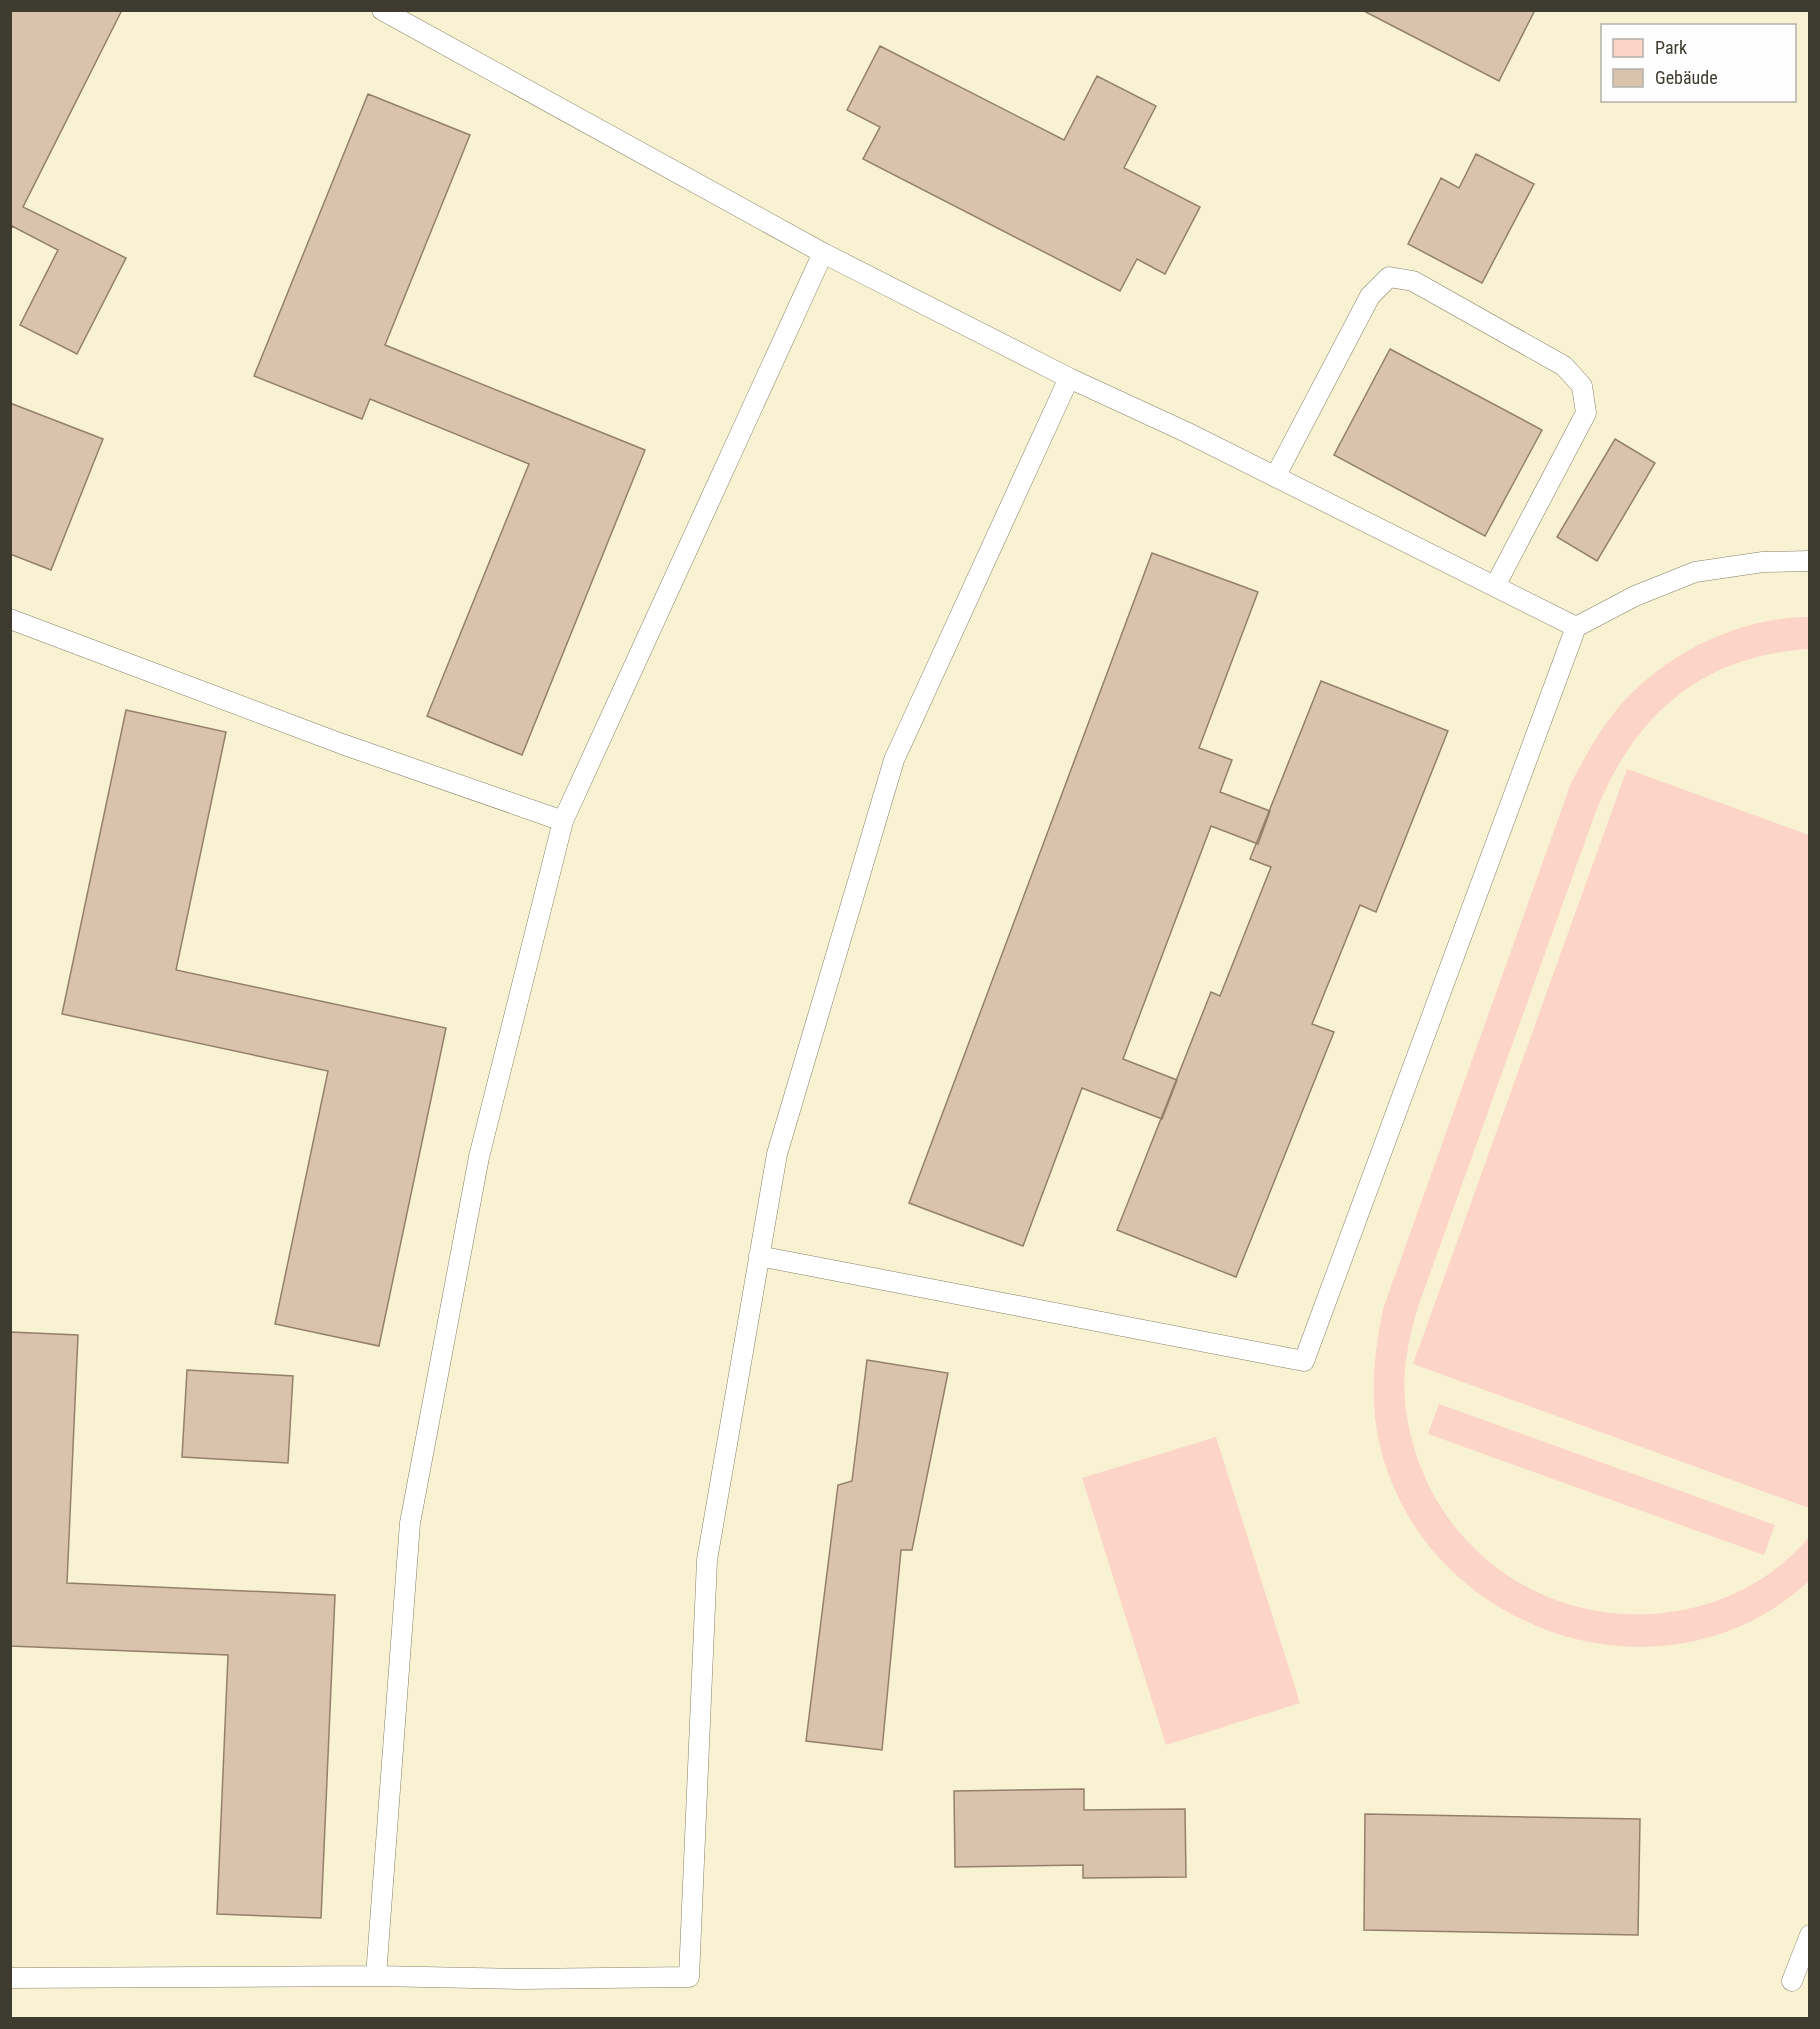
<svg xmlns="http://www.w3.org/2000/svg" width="1820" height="2029" viewBox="0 0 1820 2029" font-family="'Roboto Condensed',sans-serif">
	<rect width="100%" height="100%" fill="#f8f2d3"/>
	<path fill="#fdd5c8" d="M 1809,617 L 1809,649 C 1702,656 1636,713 1596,811 L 1418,1307 C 1409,1337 1402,1370 1405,1401 C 1418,1529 1522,1620 1650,1614 C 1712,1611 1770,1584 1809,1537 L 1809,1581 C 1673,1708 1444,1641 1386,1467 C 1368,1413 1372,1364 1383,1309 L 1571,783 C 1584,759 1597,734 1614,713 C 1659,656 1737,617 1809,617 Z
		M 1627,769 L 1809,835 L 1809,1508 L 1413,1364 Z
		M 1439,1404 L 1775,1525 L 1764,1555 L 1428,1434 Z
		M 1216,1437 L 1300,1703 L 1166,1745 L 1082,1478 Z"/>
	<path fill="#dac3ac" stroke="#94806a" stroke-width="1.5" d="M 10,10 L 122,10 L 23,207 L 126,258 L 77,354 L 20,325 L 58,250 L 12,226 L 10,229 Z
		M 1362,10 L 1535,10 L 1499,81 Z
		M 880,46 L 1064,140 L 1097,76 L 1156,106 L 1124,168 L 1200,207 L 1165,274 L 1137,259 L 1120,291 L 863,159 L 880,127 L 847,110 Z
		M 368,94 L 470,135 L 385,345 L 645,450 L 522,755 L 427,716 L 529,464 L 370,399 L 362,419 L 254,376 Z
		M 1476,154 L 1534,184 L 1482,283 L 1408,244 L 1441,178 L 1459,188 Z
		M 1390,349 L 1542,430 L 1485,536 L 1334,455 Z
		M 10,403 L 103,439 L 51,570 L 10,554 Z
		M 1615,439 L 1655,463 L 1597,561 L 1557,537 Z
		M 1152,553 L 1258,592 L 1199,748 L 1232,760 L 1220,792 L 1270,811 L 1258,844 L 1211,826 L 1123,1059 L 1177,1080 L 1162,1119 L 1082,1088 L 1023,1246 L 909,1203 Z
		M 1321,681 L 1448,731 L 1376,912 L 1360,905 L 1312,1024 L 1334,1032 L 1236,1277 L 1117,1230 L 1211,992 L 1220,996 L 1271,867 L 1250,859 Z
		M 126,710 L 226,732 L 176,970 L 446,1028 L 379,1346 L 275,1324 L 328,1071 L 62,1014 Z
		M 10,1332 L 78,1335 L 67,1583 L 335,1595 L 321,1918 L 217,1914 L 228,1655 L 10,1646 Z
		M 867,1360 L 948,1373 L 912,1550 L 901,1550 L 882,1750 L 806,1741 L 838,1485 L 852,1481 Z
		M 187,1370 L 293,1376 L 288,1463 L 182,1457 Z
		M 1084,1789 L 1084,1810 L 1185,1809 L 1186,1877 L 1083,1878 L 1083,1865 L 955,1867 L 954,1791 Z
		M 1365,1814 L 1640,1819 L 1638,1935 L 1364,1930 Z"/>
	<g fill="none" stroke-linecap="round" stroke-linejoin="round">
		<g stroke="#868065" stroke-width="21">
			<path id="lane" d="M 382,10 L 823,253
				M 1275,477 L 1370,296 L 1389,277 L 1413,281 L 1564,366 L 1582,386 L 1586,413 L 1495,586
				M 10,619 L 342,744 L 563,821 L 823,253 L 1069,378
				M 1576,627 L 1635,596 L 1695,572 L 1763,562 L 1810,561
				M 376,1976 L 410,1523 L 479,1157 L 563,821
				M 10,1978 L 376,1976 L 519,1979 L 689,1977 L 707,1560 L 777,1154 L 894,760 L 1069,378 L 1186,432 L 1576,627 L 1304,1361 L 759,1256
				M 1792,1981 L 1810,1935"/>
		</g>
		<use href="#lane" stroke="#fff" stroke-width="20"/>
	</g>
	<rect width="1820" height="2029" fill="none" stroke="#3e3b2f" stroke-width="24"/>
	<rect x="1601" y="24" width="195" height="78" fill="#fefefe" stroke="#b1b0ab" stroke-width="1.5"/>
	<rect x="1613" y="39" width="30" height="18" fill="#fdd5c8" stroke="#b1b0ab" stroke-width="1.5"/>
	<text x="1655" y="54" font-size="18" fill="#3e3b2f">Park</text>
	<rect x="1613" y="69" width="30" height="18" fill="#dac3ac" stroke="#b1b0ab" stroke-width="1.5"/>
	<text x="1655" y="84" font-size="18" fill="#3e3b2f">Gebäude</text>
</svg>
